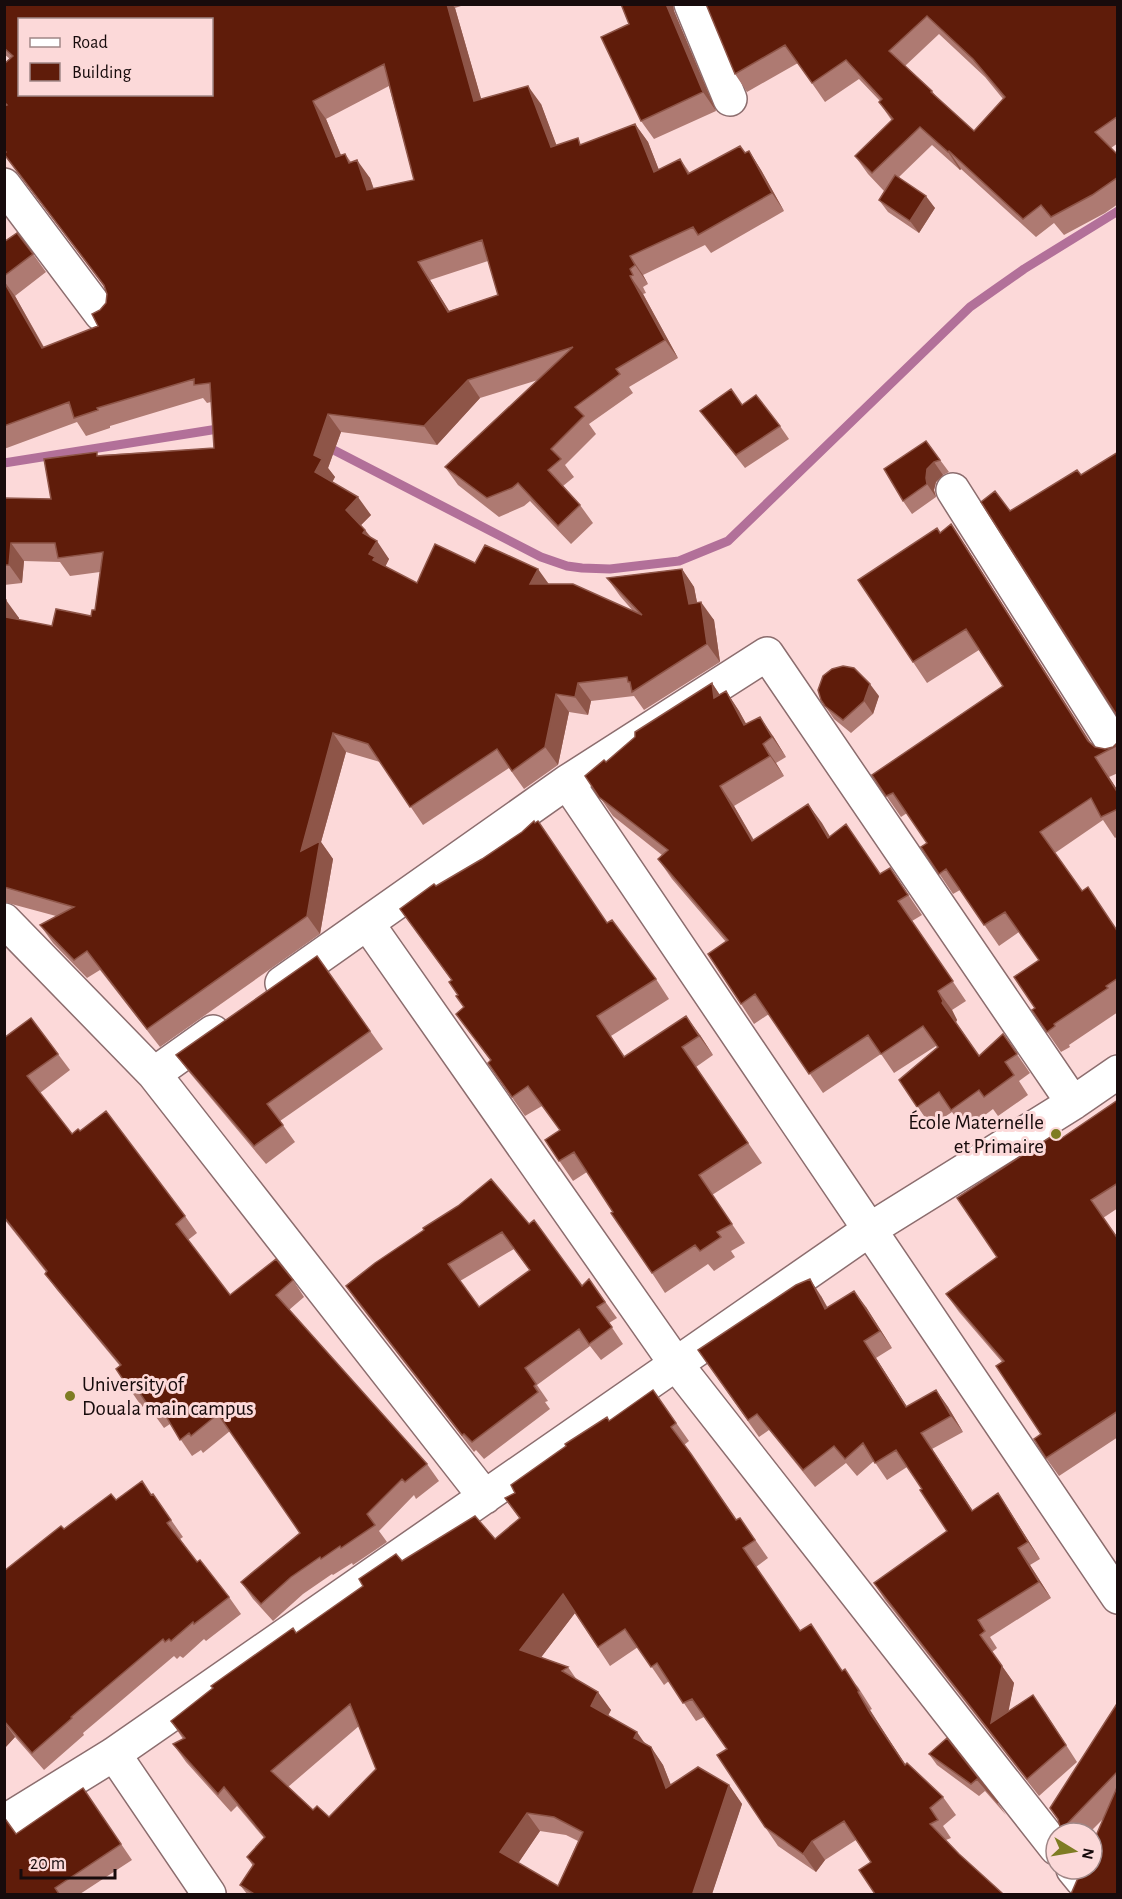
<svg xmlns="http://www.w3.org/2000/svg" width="1122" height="1899" viewBox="0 0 1122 1899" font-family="'Alegreya Sans',sans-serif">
	<rect width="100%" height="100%" fill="#fcd9d9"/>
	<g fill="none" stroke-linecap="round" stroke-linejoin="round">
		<path stroke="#b27099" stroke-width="9" d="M 324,445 L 541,557 L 567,566 L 582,568 L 610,569 L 679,561 L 728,541 L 970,307 L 1024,269 L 1118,211
			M 4,463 L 224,428"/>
		<g stroke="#8c6d6e" stroke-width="36">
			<path id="minor" d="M 691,4 L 730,99
				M 4,185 L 101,314
				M 953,490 L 1118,751
				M 567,782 L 1118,1597
				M 4,920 L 154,1074 L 485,1497
				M 367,923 L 676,1364 L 1056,1848
				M 282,983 L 567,782 L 767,654 L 1073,1103
				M 154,1074 L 213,1032
				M 114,1754 L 209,1894
				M 4,1822 L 114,1754 L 869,1230 L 1073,1103 L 1118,1072
				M 1073,1869 L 1082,1880"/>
		</g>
		<use href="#minor" stroke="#fff" stroke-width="33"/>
	</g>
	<path fill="#ae7a72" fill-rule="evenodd" d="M 4,4 L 467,4 L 455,8 L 481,99 L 541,104 L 556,145 L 582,144 L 635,124 L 648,142 L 659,170 L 680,159 L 690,173 L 749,151 L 761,170 L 784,211 L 711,253 L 705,245 L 643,275 L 648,284 L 643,287 L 646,293 L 643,294 L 678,358 L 629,387 L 633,393 L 589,424 L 596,434 L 565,465 L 574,477 L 563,486 L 580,505 L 593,523 L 571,544 L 530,501 L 524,506 L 499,517 L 458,485 L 445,467 L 538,380 L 480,398 L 437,445 L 341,432 L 328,468 L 335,477 L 332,482 L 371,515 L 361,525 L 389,559 L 385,567 L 417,583 L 475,563 L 549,584 L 634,612 L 620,596 L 607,578 L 682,569 L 694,587 L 697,603 L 714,620 L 720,662 L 644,710 L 634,696 L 591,701 L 588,715 L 569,712 L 558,765 L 524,789 L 509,768 L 423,825 L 380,762 L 346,752 L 321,842 L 333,859 L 320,934 L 160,1047 L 100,970 L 87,978 L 53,943 L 40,925 L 56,916 L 4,902 L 4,600 L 19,618 L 19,620 L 52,626 L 91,616 L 95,610 L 100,572 L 70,576 L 60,562 L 24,561 L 22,583 L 4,585 L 4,498 L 51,499 L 99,455 L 214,448 L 211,402 L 207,403 L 203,398 L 110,426 L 110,428 L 86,436 L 77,422 L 4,449 L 4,242 L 33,254 L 46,272 L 15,296 L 44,347 L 98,326 L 100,310 L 106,303 L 107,294 L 105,288 L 4,154 L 6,152 L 4,148 L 4,63 L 10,59 L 4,54 ZM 389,86 L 414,180 L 374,189 L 370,178 L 351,162 L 345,154 L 341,155 L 326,119 ZM 488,261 L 498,295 L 449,311 L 430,280 Z
		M 621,4 L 673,4 L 674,11 L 716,111 L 654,139 L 641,121 L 629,24 Z
		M 706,4 L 1118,4 L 1118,143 L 1111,148 L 1118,155 L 1118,204 L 1105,213 L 1064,235 L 1054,223 L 1036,237 L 961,169 L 960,170 L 932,145 L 899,177 L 935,208 L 919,233 L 888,212 L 879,200 L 884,191 L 868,174 L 855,156 L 892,121 L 879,102 L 880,101 L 859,79 L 825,102 L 798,63 L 747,92 L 735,74 ZM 939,34 L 985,77 L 1003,99 L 974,131 L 938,99 L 932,91 L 905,66 Z
		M 700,411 L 780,426 L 789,439 L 745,468 Z
		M 926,441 L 949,472 L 943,475 L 936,482 L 934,490 L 936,497 L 912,514 L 903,501 Z
		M 940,533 L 965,545 L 1091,743 L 1095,747 L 1105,749 L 1113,747 L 1118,742 L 1118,773 L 1109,777 L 1118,791 L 1118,836 L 1115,838 L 1103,820 L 1055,853 L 1082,891 L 1118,931 L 1118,1012 L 1069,1045 L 1070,1047 L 1061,1052 L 1032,1010 L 1035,1008 L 1039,960 L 1019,932 L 999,946 L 960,890 L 953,894 L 921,847 L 927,843 L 907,813 L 901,817 L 872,775 L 1003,686 L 979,650 L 927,683 L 913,662 Z
		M 712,683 L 720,695 L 726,691 L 739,711 L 746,724 L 773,736 L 786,757 L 776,763 L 784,776 L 734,806 L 754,840 L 808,804 L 830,837 L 880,874 L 890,868 L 922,915 L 912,921 L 966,1001 L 952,1010 L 957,1020 L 956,1022 L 979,1056 L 1003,1034 L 1030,1073 L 1019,1081 L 1028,1095 L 998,1116 L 993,1109 L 965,1130 L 952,1112 L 931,1126 L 899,1080 L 938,1048 L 936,1046 L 894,1073 L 881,1054 L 823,1093 L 769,1014 L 754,1024 L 741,1004 L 726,942 L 672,879 L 658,859 L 662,855 L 613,816 L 585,776 L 606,762 Z
		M 879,696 L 873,714 L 851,733 L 834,719 L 821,700 Z
		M 436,886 L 607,923 L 656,979 L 669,999 L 611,1036 L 625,1057 L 700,1035 L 713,1055 L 696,1067 L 762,1163 L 712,1195 L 745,1243 L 731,1251 L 735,1257 L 714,1271 L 708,1264 L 665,1293 L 652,1273 L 587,1172 L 573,1181 L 545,1140 L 560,1130 L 542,1106 L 525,1116 L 488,1063 L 491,1061 L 456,1014 L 464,1007 L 456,996 L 458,995 L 452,981 L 400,909 Z
		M 317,956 L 383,1049 L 280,1121 L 295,1142 L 266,1164 L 189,1072 L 176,1055 Z
		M 4,1038 L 58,1054 L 70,1070 L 40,1093 L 72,1134 L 80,1131 L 185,1216 L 197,1233 L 188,1240 L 230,1295 L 293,1280 L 304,1297 L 289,1310 L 427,1464 L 439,1481 L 416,1499 L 414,1495 L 379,1531 L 387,1542 L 353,1565 L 352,1563 L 333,1575 L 332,1574 L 303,1594 L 273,1621 L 253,1599 L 241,1582 L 300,1533 L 230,1431 L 203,1453 L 201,1450 L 192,1456 L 170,1424 L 164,1428 L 146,1403 L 142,1407 L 116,1369 L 120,1366 L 57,1290 L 45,1274 L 46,1272 L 4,1219 Z
		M 1118,1100 L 1118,1208 L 1103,1218 L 1118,1238 L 1118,1437 L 1059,1476 L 1046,1458 L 1041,1434 L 1002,1362 L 959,1312 L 946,1294 L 997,1257 L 1059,1140 Z
		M 529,1224 L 582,1286 L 589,1279 L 617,1318 L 609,1323 L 623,1344 L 601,1360 L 590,1346 L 537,1385 L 548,1401 L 545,1402 L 550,1409 L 484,1459 L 476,1450 L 474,1452 L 357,1302 L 346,1286 L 375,1263 ZM 514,1249 L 530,1271 L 479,1307 L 460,1281 Z
		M 821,1296 L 828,1308 L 866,1307 L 892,1348 L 876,1358 L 907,1407 L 936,1390 L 948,1407 L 963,1432 L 932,1449 L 973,1511 L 998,1493 L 1009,1510 L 1040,1559 L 1030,1565 L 1051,1598 L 990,1637 L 997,1648 L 992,1652 L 1014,1683 L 1008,1711 L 1045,1712 L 1077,1762 L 1039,1796 L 885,1600 L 874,1583 L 947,1531 L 922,1489 L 907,1467 L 887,1480 L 874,1461 L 857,1476 L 846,1463 L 815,1487 L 769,1430 L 759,1437 L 698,1350 Z
		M 653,1390 L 689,1441 L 684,1445 L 737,1520 L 740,1518 L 768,1558 L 756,1567 L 800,1630 L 823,1642 L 842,1671 L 858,1687 L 872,1709 L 870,1710 L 883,1731 L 905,1764 L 943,1797 L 956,1815 L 943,1826 L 951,1838 L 946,1840 L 959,1854 L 1003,1894 L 875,1894 L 871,1862 L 856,1840 L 825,1860 L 816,1872 L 778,1846 L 765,1827 L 727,1749 L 704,1717 L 696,1721 L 669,1681 L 664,1685 L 638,1647 L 610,1666 L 575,1613 L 541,1657 L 568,1667 L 577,1680 L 611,1710 L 608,1716 L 651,1747 L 663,1765 L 671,1785 L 729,1785 L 742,1804 L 712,1894 L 247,1894 L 240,1885 L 253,1866 L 247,1857 L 264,1838 L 237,1806 L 231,1812 L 186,1762 L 173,1744 L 183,1739 L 171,1721 L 296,1633 L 402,1561 L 495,1539 L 520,1519 L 505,1498 L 515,1493 L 609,1421 ZM 359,1726 L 376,1769 L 329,1817 L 313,1810 L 288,1787 ZM 540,1831 L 566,1835 L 578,1841 L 558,1886 L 518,1863 Z
		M 142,1481 L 151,1495 L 153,1494 L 183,1537 L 180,1539 L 197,1562 L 229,1597 L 241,1614 L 206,1641 L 204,1639 L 183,1658 L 180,1656 L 177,1659 L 174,1656 L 83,1733 L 84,1735 L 44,1770 L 15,1737 L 4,1749 L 4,1571 L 64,1529 L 116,1500 Z
		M 1118,1702 L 1118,1894 L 1086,1869 L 1104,1818 L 1089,1833 L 1063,1833 L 1061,1830 L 1059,1821 L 1050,1808 Z
		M 947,1738 L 998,1803 L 1006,1815 L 985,1791 L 979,1796 L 937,1765 L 929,1754 Z
		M 83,1788 L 132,1860 L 80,1894 L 4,1894 L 16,1834 Z"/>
	<path fill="#8e5548" d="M 447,4 L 452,4 L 455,8 L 487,119 L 474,101 Z
		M 666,4 L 673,4 L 674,11 L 716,111 L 703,92 Z
		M 528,86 L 541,104 L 564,165 L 551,147 Z
		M 313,101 L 326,119 L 349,175 L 336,157 Z
		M 635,124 L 648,142 L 667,191 L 654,172 Z
		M 749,151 L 761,170 L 784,211 L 772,193 Z
		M 949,151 L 961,169 L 960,170 L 948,152 Z
		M 357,160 L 370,178 L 380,209 L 367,190 Z
		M 926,196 L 935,208 L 919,233 L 910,221 Z
		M 630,256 L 643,275 L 648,284 L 635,265 Z
		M 418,262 L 430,280 L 461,330 L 448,312 Z
		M 630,276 L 643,294 L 678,358 L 665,340 Z
		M 4,281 L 15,296 L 54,366 L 42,348 Z
		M 468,380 L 480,398 L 437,445 L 424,426 Z
		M 328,414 L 341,432 L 328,468 L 335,477 L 328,490 L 315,472 L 314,455 Z
		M 934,462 L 943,475 L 936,482 L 934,490 L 936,497 L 927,484 L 926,478 L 927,469 Z
		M 358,497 L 371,515 L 358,528 L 346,510 Z
		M 951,524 L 965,545 L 1098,755 L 1088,741 Z
		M 365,530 L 375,544 L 377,541 L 389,559 L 384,569 L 388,575 L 374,560 L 369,554 L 363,533 Z
		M 11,543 L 24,561 L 22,583 L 9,565 Z
		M 538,569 L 551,587 L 530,584 Z
		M 682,569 L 694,587 L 701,622 L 689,604 Z
		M 6,600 L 19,618 L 18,635 L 5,617 Z
		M 701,602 L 714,620 L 720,662 L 707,644 Z
		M 578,683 L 591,701 L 588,715 L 575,697 Z
		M 712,683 L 725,703 L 714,698 Z
		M 870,684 L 879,696 L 873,714 L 864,701 Z
		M 726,691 L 739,711 L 758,745 L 744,725 Z
		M 556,694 L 569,712 L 558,765 L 545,747 Z
		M 760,717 L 773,736 L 786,757 L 772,737 Z
		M 333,733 L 346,752 L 321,842 L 333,859 L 320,934 L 307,916 L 301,851 Z
		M 763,744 L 776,763 L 784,776 L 770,756 Z
		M 1095,757 L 1109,777 L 1118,791 L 1118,793 Z
		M 720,786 L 734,806 L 765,860 L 752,841 Z
		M 808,804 L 822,823 L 842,857 L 828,838 Z
		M 938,991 L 952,1010 L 957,1020 L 956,1022 L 942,1003 Z
		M 686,1016 L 700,1035 L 713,1055 L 699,1036 Z
		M 810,1279 L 821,1296 L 837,1326 L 825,1309 Z
		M 854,1291 L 866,1307 L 892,1348 L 880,1331 Z
		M 864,1341 L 876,1358 L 918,1424 L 906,1407 Z
		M 936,1390 L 948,1407 L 963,1432 L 951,1416 Z
		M 921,1433 L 932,1449 L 984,1528 L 972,1511 Z
		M 998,1493 L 1009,1510 L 1040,1559 L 1028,1542 Z
		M 1018,1548 L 1030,1565 L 1051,1598 L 1039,1582 Z
		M 563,1594 L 575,1613 L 533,1668 L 520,1650 Z
		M 1002,1666 L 1014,1683 L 1003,1740 L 991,1723 Z
		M 598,1692 L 611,1710 L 603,1724 L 591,1706 Z
		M 858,1692 L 870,1710 L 917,1783 L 870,1713 Z
		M 4,1722 L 15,1737 L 4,1749 Z
		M 637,1732 L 650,1751 L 634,1738 Z
		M 651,1747 L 663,1765 L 679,1806 L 666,1788 Z
		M 729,1785 L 742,1804 L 712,1894 L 694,1894 L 693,1893 Z
		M 527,1813 L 540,1831 L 513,1871 L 500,1852 Z
		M 812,1841 L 825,1860 L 816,1872 L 803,1854 Z"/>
	<path fill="#5f1c0a" stroke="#8e5548" stroke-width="1.5" fill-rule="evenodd" d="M 4,4 L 447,4 L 474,101 L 528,86 L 551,147 L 578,138 L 580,145 L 635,124 L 654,172 L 680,159 L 688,174 L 740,146 L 745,153 L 749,151 L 772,193 L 698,235 L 693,227 L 630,256 L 635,265 L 630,269 L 633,275 L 630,276 L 665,340 L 616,369 L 620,374 L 575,407 L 584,416 L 551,449 L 561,459 L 548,470 L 580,505 L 558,526 L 518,483 L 512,488 L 487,498 L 445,467 L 573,347 L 468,380 L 424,426 L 328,414 L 314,455 L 322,459 L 315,472 L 358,497 L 346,510 L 365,530 L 363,533 L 377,541 L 369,554 L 375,557 L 373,560 L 417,583 L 435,544 L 475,563 L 485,545 L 538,569 L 530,584 L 573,584 L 642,615 L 607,578 L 682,569 L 689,604 L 701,602 L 707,644 L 632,692 L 630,682 L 628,682 L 627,677 L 578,683 L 575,697 L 556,694 L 545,747 L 512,771 L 497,749 L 410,807 L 368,744 L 333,733 L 301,851 L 320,841 L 307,916 L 147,1029 L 87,951 L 74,960 L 40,925 L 74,907 L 4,887 L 4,600 L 6,600 L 5,617 L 52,626 L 56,609 L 91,616 L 92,610 L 95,610 L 103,552 L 58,558 L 55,543 L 11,543 L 9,565 L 4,565 L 4,498 L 51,499 L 44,459 L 97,452 L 97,456 L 214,448 L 210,383 L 194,385 L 194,379 L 97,408 L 98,410 L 74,418 L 69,402 L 4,426 L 4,282 L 42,348 L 98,326 L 92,314 L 100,310 L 106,303 L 107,294 L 104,285 L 4,154 L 6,152 L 4,148 L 4,106 L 7,105 L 4,102 L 4,64 L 13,56 L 4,48 ZM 20,20 L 212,20 L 212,94 L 20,94 ZM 384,64 L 414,180 L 367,190 L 357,160 L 349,163 L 345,154 L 336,157 L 313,101 ZM 482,240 L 498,295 L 448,312 L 418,262 Z
		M 621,4 L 666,4 L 703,92 L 641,121 L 601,37 L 629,24 Z
		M 706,4 L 1118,4 L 1118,116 L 1095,132 L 1118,155 L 1118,177 L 1092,195 L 1051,217 L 1041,205 L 1023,219 L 949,151 L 948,152 L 920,127 L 872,173 L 855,156 L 893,119 L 879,102 L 882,99 L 846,60 L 812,83 L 785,45 L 735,74 ZM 927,16 L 973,59 L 1005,97 L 974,131 L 931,92 L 932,91 L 889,51 Z
		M 895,175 L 926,196 L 910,221 L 879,200 Z
		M 17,233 L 33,254 L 4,276 L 4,242 Z
		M 731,389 L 742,405 L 756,395 L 780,426 L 736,455 L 700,411 Z
		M 926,441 L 940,460 L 934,462 L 927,469 L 926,478 L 927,484 L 903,501 L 884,469 Z
		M 1118,452 L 1118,717 L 981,502 L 995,491 L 1010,511 L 1077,470 L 1081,475 Z
		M 951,524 L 1088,741 L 1095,747 L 1105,749 L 1113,747 L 1118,742 L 1118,745 L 1095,757 L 1118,793 L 1118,809 L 1101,817 L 1091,798 L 1040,832 L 1082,891 L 1088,887 L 1118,932 L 1118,978 L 1106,986 L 1108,988 L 1054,1024 L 1055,1026 L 1047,1032 L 1032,1010 L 1035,1008 L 1014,977 L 1039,960 L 1005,912 L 984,925 L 946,869 L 939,874 L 921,847 L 927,843 L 893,793 L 886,796 L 872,775 L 1003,686 L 966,629 L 913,662 L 858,580 L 937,528 L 940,533 Z
		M 843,666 L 854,668 L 870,684 L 864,701 L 843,720 L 825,706 L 821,700 L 818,690 L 823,676 L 832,669 Z
		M 712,683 L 714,698 L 726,691 L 744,725 L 760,717 L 772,737 L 763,744 L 770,756 L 720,786 L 752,841 L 808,804 L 828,838 L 846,824 L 880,874 L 890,868 L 908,895 L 898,901 L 953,981 L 938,991 L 943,1001 L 942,1003 L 979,1056 L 1003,1034 L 1017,1054 L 1005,1062 L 1014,1075 L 984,1097 L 979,1090 L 951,1110 L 939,1092 L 917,1107 L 899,1080 L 938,1047 L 923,1026 L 881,1054 L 868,1035 L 809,1074 L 755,994 L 741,1004 L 708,954 L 728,940 L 658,859 L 668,850 L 599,797 L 585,776 L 604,760 L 606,762 L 635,737 L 635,732 Z
		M 534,821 L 535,823 L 538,821 L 607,923 L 612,920 L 656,979 L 597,1016 L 624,1057 L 686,1016 L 699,1036 L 682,1047 L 748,1143 L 699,1175 L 732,1224 L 717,1232 L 721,1237 L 700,1251 L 695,1245 L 652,1273 L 611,1213 L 613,1212 L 574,1152 L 559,1161 L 545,1140 L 560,1130 L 528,1086 L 512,1097 L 488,1063 L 491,1060 L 456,1014 L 464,1007 L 456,996 L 458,995 L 449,982 L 452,980 L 400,909 L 434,884 L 436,886 L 482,859 L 522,832 Z
		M 317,956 L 370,1031 L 267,1104 L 283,1125 L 254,1146 L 176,1055 Z
		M 31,1018 L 58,1054 L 27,1076 L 72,1134 L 78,1129 L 80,1131 L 106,1111 L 185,1216 L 176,1224 L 230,1295 L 276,1259 L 293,1280 L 276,1295 L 427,1464 L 405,1482 L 402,1479 L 367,1514 L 375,1525 L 341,1548 L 340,1546 L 321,1559 L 320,1557 L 291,1577 L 261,1604 L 241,1582 L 300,1533 L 218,1414 L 191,1436 L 189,1433 L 180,1440 L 160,1406 L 152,1411 L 135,1386 L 130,1390 L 116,1369 L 121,1365 L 45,1274 L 47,1271 L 4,1217 L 4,1038 Z
		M 1118,1100 L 1118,1183 L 1091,1200 L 1118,1239 L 1118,1411 L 1046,1458 L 1034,1439 L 1041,1434 L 996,1366 L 1004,1361 L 946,1294 L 997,1257 L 957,1198 L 1055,1134 L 1059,1140 Z
		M 491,1179 L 529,1224 L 534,1220 L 582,1286 L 589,1279 L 605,1302 L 597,1307 L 612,1327 L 589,1344 L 579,1329 L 525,1368 L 536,1384 L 534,1386 L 538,1392 L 472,1442 L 464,1434 L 462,1435 L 346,1286 L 375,1263 L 424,1230 L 423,1228 L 458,1206 ZM 502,1232 L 530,1270 L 479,1307 L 448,1264 Z
		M 810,1279 L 825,1309 L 854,1291 L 880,1331 L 864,1341 L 906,1407 L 936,1390 L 951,1416 L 921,1433 L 972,1511 L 998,1493 L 1028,1542 L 1018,1548 L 1039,1582 L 978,1620 L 985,1631 L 980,1635 L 1002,1666 L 991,1723 L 1033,1695 L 1066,1745 L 1027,1779 L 874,1583 L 947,1531 L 920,1490 L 922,1489 L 896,1450 L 875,1463 L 863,1443 L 845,1459 L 834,1446 L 803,1470 L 757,1414 L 748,1420 L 698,1350 L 796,1285 Z
		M 653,1390 L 676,1423 L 671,1427 L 691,1454 L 736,1520 L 740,1518 L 755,1540 L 743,1548 L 800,1631 L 811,1624 L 842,1671 L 845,1669 L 859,1691 L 858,1692 L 870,1713 L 905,1765 L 907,1763 L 943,1797 L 930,1808 L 938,1820 L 930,1824 L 959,1854 L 1002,1893 L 1001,1894 L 875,1894 L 859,1870 L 871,1862 L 844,1821 L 812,1841 L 803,1854 L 765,1827 L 717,1755 L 727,1749 L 692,1699 L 683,1703 L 657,1663 L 651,1667 L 625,1629 L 598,1647 L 563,1594 L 520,1650 L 568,1667 L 562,1671 L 598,1692 L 591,1706 L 637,1732 L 634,1738 L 651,1747 L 666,1788 L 698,1767 L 729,1785 L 693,1893 L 700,1894 L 254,1894 L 240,1885 L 254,1864 L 247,1857 L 265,1837 L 224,1787 L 218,1794 L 173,1744 L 185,1738 L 171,1721 L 213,1688 L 211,1686 L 293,1628 L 296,1633 L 363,1586 L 359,1579 L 396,1554 L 402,1561 L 475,1516 L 495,1539 L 520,1518 L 505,1498 L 515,1493 L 511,1485 L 566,1446 L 565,1444 L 607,1417 L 609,1421 ZM 350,1704 L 376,1769 L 329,1817 L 317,1806 L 313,1810 L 271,1771 ZM 527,1813 L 554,1817 L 583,1832 L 558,1886 L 500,1852 Z
		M 142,1481 L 151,1495 L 153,1494 L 171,1520 L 167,1523 L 197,1562 L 200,1560 L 229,1597 L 194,1624 L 193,1622 L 171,1641 L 169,1639 L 165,1642 L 163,1639 L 71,1717 L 72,1718 L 32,1753 L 4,1721 L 4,1571 L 61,1526 L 64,1529 L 111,1494 L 116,1500 Z
		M 1118,1702 L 1118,1771 L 1061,1830 L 1058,1819 L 1050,1808 Z
		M 947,1738 L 998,1803 L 977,1779 L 971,1784 L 929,1754 Z
		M 1118,1785 L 1118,1894 L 1071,1894 L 1078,1878 L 1086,1869 L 1092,1869 L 1092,1845 Z
		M 83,1788 L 121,1844 L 55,1888 L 59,1894 L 4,1894 L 4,1821 L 6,1820 L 16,1834 Z"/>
	<g fill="#7e7c23" stroke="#fcd9d9" stroke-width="2">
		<circle cx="1056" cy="1134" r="6"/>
		<circle cx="70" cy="1396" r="6"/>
	</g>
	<g text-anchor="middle" stroke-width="6" stroke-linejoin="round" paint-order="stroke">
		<g font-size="21" fill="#170b0c" stroke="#fcd9d9" text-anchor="end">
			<text x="1044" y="1129">École Maternelle<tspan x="1044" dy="24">et Primaire</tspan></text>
			<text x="82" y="1391" text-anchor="start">University of<tspan x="82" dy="24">Douala main campus</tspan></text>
		</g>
	</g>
	<rect width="1122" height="1899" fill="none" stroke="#170b0c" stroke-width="12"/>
	<rect x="18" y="18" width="195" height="78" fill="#fcd9d9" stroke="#a08787" stroke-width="1.5"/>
	<rect x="30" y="38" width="30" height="9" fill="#ffffff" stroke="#a08787" stroke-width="1.5"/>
	<text x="72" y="48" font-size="18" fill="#170b0c">Road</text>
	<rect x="30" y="63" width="30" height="18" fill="#5f1c0a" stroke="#a08787" stroke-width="1.5"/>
	<text x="72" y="78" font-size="18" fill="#170b0c">Building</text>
	<g transform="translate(1074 1851) rotate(101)"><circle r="28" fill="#fcd9d9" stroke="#a08787" stroke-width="1.5"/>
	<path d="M0-4.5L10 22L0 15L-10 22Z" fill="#7e7c23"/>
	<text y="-9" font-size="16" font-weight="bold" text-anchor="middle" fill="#170b0c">N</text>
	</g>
	<path d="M21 1869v9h94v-9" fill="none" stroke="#170b0c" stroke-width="3"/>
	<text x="30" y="1869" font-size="18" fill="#170b0c" stroke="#fcd9d9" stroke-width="4.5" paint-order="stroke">20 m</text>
</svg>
